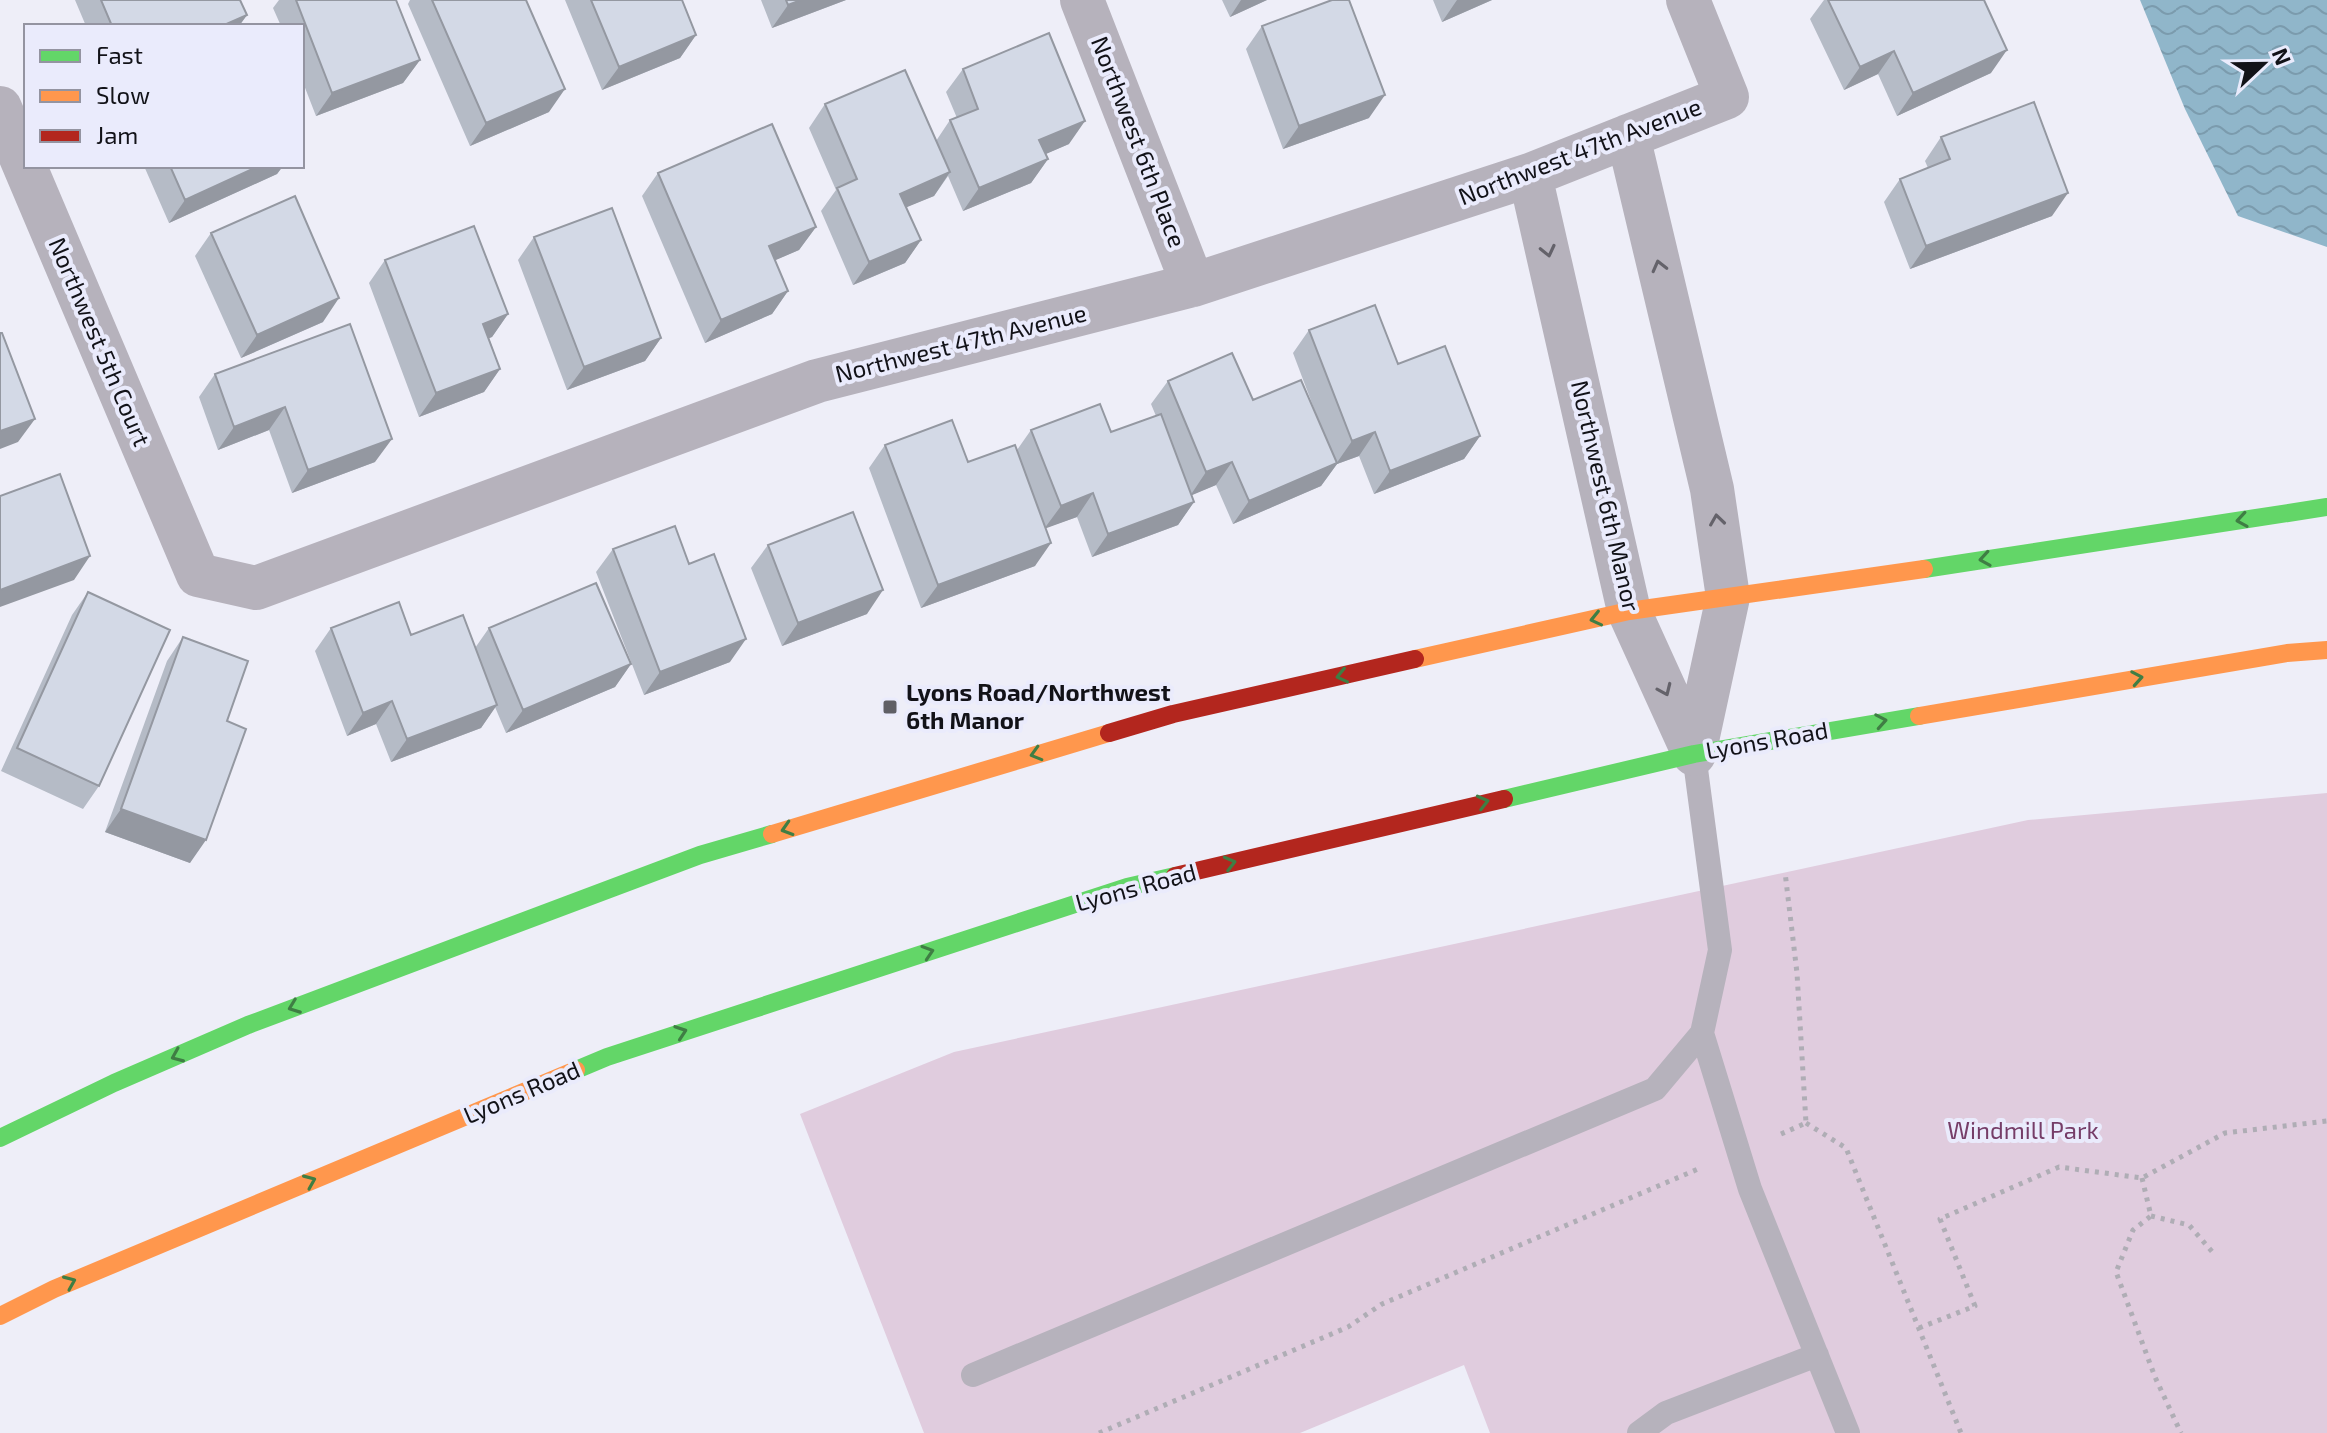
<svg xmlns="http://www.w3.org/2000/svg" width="2327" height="1433" viewBox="0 0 2327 1433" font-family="'Exo 2',sans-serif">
	<defs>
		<pattern id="water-waves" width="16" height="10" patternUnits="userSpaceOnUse" patternTransform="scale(2)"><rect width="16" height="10" fill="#90b6ca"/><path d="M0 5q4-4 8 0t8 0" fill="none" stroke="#7b9bad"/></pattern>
	</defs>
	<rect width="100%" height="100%" fill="#eeeef8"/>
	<path fill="#e0ccde" d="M 2327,793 L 2327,1433 L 1490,1433 L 1464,1365 L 1300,1433 L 924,1433 L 800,1114 L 954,1052 L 2028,820 Z"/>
	<path fill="url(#water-waves)" d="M 2140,0 L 2327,0 L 2327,247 L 2238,216 L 2185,109 Z"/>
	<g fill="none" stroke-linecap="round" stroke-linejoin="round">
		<path stroke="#afadb5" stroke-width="5" stroke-dasharray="4 6" stroke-linecap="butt" d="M 1806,1123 L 1846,1148 L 1961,1433
			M 1781,1134 L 1806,1123 L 1797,973 L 1785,872
			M 2142,1178 L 2151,1216 L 2133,1230 L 2116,1272 L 2155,1377 L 2181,1433
			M 2151,1216 L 2189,1225 L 2215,1255
			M 1919,1328 L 1975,1306 L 1940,1219 L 2059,1167 L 2142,1178 L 2225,1133 L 2327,1121
			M 1099,1433 L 1348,1327 L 1382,1304 L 1698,1169"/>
		<path stroke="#b6b2bc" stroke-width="24" d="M 1694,754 L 1720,950 L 1702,1033 L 1750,1189 L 1848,1433
			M 973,1375 L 1655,1089 L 1702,1033
			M 1639,1433 L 1666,1413 L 1817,1355"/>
		<path stroke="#b6b2bc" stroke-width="44" d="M 1082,0 L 1193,285
			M 0,108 L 198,575 L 256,588 L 817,381 L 1193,285 L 1530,175 L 1727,97 L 1688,0
			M 1628,136 L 1712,489 L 1728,597 L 1694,754
			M 1530,175 L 1629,611 L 1694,754"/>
		<path stroke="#63d668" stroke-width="18" d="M 1924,569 L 2327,507
			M 1504,799 L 1694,754 L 1919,716
			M 576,1070 L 607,1057 L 1127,887 L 1175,876
			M 0,1138 L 114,1083 L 248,1025 L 700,855 L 772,834"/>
		<path stroke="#ff974d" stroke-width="18" d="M 1415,659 L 1629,611 L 1924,569
			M 1919,716 L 2287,653 L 2327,650
			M 772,834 L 1109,733
			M 0,1316 L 54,1289 L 576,1070"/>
		<path stroke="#b3261e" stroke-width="18" d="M 1109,733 L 1173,714 L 1415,659
			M 1175,876 L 1504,799"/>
	</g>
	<path fill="#b5bbc6" d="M 75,0 L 240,0 L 247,15 L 239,26 L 86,26 Z
		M 279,0 L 396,0 L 420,60 L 403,83 L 316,116 L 302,80 L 302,26 L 281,26 L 273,8 Z
		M 410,0 L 526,0 L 549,112 L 470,146 L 408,4 Z
		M 565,0 L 682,0 L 696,35 L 680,58 L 602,90 Z
		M 761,0 L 846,0 L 772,28 Z
		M 1222,0 L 1267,0 L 1230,17 Z
		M 1433,0 L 1492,0 L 1442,22 Z
		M 1824,0 L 1984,0 L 1991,73 L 1897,116 L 1878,74 L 1844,90 L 1810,19 Z
		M 1262,26 L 1369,118 L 1283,149 L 1246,49 Z
		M 963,69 L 1069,144 L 1045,154 L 1048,159 L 1031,183 L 963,211 L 948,176 L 934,196 L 906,207 L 921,240 L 905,263 L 853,285 L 821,211 L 836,190 L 809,128 L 825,104 L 936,141 L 950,120 L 957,118 L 946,92 Z
		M 1941,137 L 2052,216 L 1910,269 L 1884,202 L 1900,179 L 1928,168 L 1925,161 Z
		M 144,166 L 283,166 L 277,174 L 169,223 Z
		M 658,173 L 816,227 L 799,250 L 775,260 L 788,291 L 772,314 L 705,343 L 642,196 Z
		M 211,233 L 323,322 L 241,358 L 195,256 Z
		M 534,237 L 661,338 L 645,361 L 567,390 L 518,260 Z
		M 385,260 L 508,314 L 492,337 L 489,338 L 500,369 L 484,392 L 419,417 L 369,283 Z
		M 350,324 L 375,462 L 292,493 L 269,430 L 218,450 L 199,397 L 215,374 Z
		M 1309,330 L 1398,364 L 1480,436 L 1464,459 L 1374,494 L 1359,456 L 1337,464 L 1321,486 L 1233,524 L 1216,485 L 1191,495 L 1194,502 L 1178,525 L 1092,557 L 1077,517 L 1045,528 L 1035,566 L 921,608 L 869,468 L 885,445 L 968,462 L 1017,450 L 1031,430 L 1111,432 L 1156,416 L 1151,404 L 1168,381 L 1253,400 L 1321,427 L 1293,353 Z
		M 768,545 L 867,614 L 782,646 L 751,568 Z
		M 613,549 L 689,564 L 730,662 L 644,695 L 596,572 Z
		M 88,592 L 99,786 L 83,809 L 1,771 L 72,615 Z
		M 331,628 L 411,635 L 475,648 L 489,628 L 631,664 L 615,687 L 506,733 L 495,707 L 481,728 L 391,762 L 376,724 L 347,736 L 315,651 Z
		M 183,637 L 227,721 L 190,863 L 105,832 L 167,661 Z"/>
	<path fill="#9498a1" d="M 801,0 L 846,0 L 772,28 L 788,5 Z
		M 1241,0 L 1267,0 L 1230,17 Z
		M 1457,0 L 1492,0 L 1442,22 Z
		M 247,15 L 239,26 L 222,26 Z
		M 696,35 L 680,58 L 602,90 L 619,67 Z
		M 2007,50 L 1991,73 L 1897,116 L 1913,93 Z
		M 1894,51 L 1878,74 L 1844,90 L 1860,67 Z
		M 420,60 L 403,83 L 316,116 L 332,93 Z
		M 565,89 L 549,112 L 470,146 L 486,123 Z
		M 1385,95 L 1369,118 L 1283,149 L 1299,126 Z
		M 1085,121 L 1069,144 L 1023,164 L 1039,140 Z
		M 1048,159 L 1031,183 L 963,211 L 979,188 Z
		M 259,166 L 283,166 L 277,174 L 169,223 L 185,200 Z
		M 950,172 L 934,196 L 883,217 L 900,194 Z
		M 2068,193 L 2052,216 L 1910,269 L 1926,246 Z
		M 816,227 L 799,250 L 753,270 L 769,246 Z
		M 921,240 L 905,263 L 853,285 L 869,262 Z
		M 788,291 L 772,314 L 705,343 L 721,320 Z
		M 339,298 L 323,322 L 241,358 L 257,335 Z
		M 508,314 L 492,337 L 467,347 L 483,324 Z
		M 661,338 L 645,361 L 567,390 L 584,367 Z
		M 500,369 L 484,392 L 419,417 L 436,393 Z
		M 285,407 L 269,430 L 218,450 L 234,427 Z
		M 35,419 L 18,442 L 0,449 L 0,431 Z
		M 1375,432 L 1359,456 L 1337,464 L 1321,486 L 1233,524 L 1249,501 L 1336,464 L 1352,441 Z
		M 1480,436 L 1464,459 L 1374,494 L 1390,471 Z
		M 392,439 L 375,462 L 292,493 L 308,470 Z
		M 1232,462 L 1216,485 L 1190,496 L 1206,472 Z
		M 1093,493 L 1077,517 L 1044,529 L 1061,506 Z
		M 1194,502 L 1178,525 L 1092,557 L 1108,534 Z
		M 1051,543 L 1035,566 L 921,608 L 938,585 Z
		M 90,556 L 74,580 L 0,607 L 0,590 Z
		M 883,590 L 867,614 L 782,646 L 798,623 Z
		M 746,639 L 730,662 L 644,695 L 660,672 Z
		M 631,664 L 615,687 L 506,733 L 523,710 Z
		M 392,701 L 376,724 L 347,736 L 363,713 Z
		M 497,705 L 481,728 L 391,762 L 407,739 Z
		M 121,809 L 206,840 L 190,863 L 105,832 Z"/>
	<path fill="#d3d9e6" stroke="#9498a1" stroke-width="2" d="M 101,0 L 240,0 L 247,15 L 222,26 L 112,26 Z
		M 296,0 L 396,0 L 420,60 L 332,93 Z
		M 432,0 L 526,0 L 565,89 L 486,123 Z
		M 591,0 L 682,0 L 696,35 L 619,67 Z
		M 786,0 L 801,0 L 788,5 Z
		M 1332,0 L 1349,0 L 1385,95 L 1299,126 L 1262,26 Z
		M 1828,0 L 1984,0 L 2007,50 L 1913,93 L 1894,51 L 1860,67 Z
		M 1049,33 L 1085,121 L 1039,140 L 1048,159 L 979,188 L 950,120 L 978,109 L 963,69 Z
		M 905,70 L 950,172 L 900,194 L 921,240 L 869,262 L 837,188 L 857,179 L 825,104 Z
		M 2034,102 L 2068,193 L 1926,246 L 1900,179 L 1950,159 L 1941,137 Z
		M 772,124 L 816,227 L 769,246 L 788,291 L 721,320 L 658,173 Z
		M 170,166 L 259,166 L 185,200 Z
		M 295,196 L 339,298 L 257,335 L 211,233 Z
		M 612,208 L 661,338 L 584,367 L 534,237 Z
		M 474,226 L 508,314 L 483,324 L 500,369 L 436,393 L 385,260 Z
		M 1375,305 L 1398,364 L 1445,346 L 1480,436 L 1390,471 L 1375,432 L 1352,441 L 1309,330 Z
		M 350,324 L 392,439 L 308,470 L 285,407 L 234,427 L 215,374 Z
		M 0,333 L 2,333 L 35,419 L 0,431 Z
		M 1232,353 L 1253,400 L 1301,380 L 1337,463 L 1249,501 L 1232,462 L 1206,472 L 1168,381 Z
		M 1100,404 L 1111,432 L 1161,414 L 1194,502 L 1108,534 L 1093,493 L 1061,506 L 1031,430 Z
		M 952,420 L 968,462 L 1015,445 L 1051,543 L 938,585 L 885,445 Z
		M 60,474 L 90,556 L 0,590 L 0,496 Z
		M 853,512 L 883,590 L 798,623 L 768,545 Z
		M 675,526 L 689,564 L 714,554 L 746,639 L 660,672 L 613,549 Z
		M 596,583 L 631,664 L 523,710 L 489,628 Z
		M 88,592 L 170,630 L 99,786 L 17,748 Z
		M 399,602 L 411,635 L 463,615 L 497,705 L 407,739 L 392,701 L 363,713 L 331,628 Z
		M 183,637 L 248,661 L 227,721 L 246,729 L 206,840 L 121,809 Z"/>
	<defs><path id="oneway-chevron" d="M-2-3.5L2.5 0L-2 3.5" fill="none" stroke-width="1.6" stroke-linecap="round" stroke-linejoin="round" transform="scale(2)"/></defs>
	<g stroke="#64626a">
		<use href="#oneway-chevron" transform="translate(1548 251) rotate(77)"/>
		<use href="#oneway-chevron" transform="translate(1659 266) rotate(-104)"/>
		<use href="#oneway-chevron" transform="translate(1717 520) rotate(-98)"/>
		<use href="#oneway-chevron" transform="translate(1665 690) rotate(66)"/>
	</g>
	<g stroke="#3f7e44">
		<use href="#oneway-chevron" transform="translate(2242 520) rotate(171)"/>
		<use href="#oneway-chevron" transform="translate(1985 559) rotate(171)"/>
		<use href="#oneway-chevron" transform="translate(1596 619) rotate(167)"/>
		<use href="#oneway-chevron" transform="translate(1342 676) rotate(167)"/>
		<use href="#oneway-chevron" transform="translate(2137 678) rotate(-10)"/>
		<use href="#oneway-chevron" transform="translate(1881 721) rotate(-10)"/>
		<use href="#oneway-chevron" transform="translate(1036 754) rotate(164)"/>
		<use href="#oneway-chevron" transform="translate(1483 802) rotate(-14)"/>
		<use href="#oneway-chevron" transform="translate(787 829) rotate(163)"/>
		<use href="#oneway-chevron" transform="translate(1230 863) rotate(-14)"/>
		<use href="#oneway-chevron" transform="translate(928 952) rotate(-18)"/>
		<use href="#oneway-chevron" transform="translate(294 1007) rotate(159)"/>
		<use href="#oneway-chevron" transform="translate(681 1032) rotate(-19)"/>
		<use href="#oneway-chevron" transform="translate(177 1056) rotate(157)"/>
		<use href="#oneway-chevron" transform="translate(310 1181) rotate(-23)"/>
		<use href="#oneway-chevron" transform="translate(70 1282) rotate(-23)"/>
	</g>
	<rect fill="#5f5f66" stroke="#eaebfc" stroke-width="3" x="882" y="699" width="16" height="16" rx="4"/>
	<g text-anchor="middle" stroke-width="8" stroke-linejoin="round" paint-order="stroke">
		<g font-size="24" fill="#121218" stroke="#eaebfc">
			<text transform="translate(1138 142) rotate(69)" y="8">Northwest 6th Place</text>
			<text transform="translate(1580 152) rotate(-21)" y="8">Northwest 47th Avenue</text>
			<text transform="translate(99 342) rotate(67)" y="8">Northwest 5th Court</text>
			<text transform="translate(961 344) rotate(-14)" y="8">Northwest 47th Avenue</text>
			<text transform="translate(1605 496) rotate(77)" y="8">Northwest 6th Manor</text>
			<text transform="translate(1767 741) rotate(-10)" y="8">Lyons Road</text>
			<text transform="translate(1136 888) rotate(-15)" y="8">Lyons Road</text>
			<text transform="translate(522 1093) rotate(-23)" y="8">Lyons Road</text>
		</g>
		<g font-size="24" font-weight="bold" fill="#121218" stroke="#eaebfc" text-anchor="start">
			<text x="906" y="701">Lyons Road/Northwest<tspan x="906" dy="28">6th Manor</tspan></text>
		</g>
		<g font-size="24" fill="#763d68" stroke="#eaebfc">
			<text x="2023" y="1139">Windmill Park</text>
		</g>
	</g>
	<rect x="24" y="24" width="280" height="144" fill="#eaebfc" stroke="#9494a1" stroke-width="2"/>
	<rect x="40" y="50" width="40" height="12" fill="#63d668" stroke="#9494a1" stroke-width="2"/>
	<text x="96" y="64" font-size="24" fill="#121218">Fast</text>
	<rect x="40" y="90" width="40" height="12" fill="#ff974d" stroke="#9494a1" stroke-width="2"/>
	<text x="96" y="104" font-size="24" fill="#121218">Slow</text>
	<rect x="40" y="130" width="40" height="12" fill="#b3261e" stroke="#9494a1" stroke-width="2"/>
	<text x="96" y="144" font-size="24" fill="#121218">Jam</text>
	<g transform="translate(2263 64) rotate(68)" stroke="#eaebfc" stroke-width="6" paint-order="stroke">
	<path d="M0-6L14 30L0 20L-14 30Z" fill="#121218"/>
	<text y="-12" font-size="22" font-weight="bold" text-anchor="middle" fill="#121218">N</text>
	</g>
</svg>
